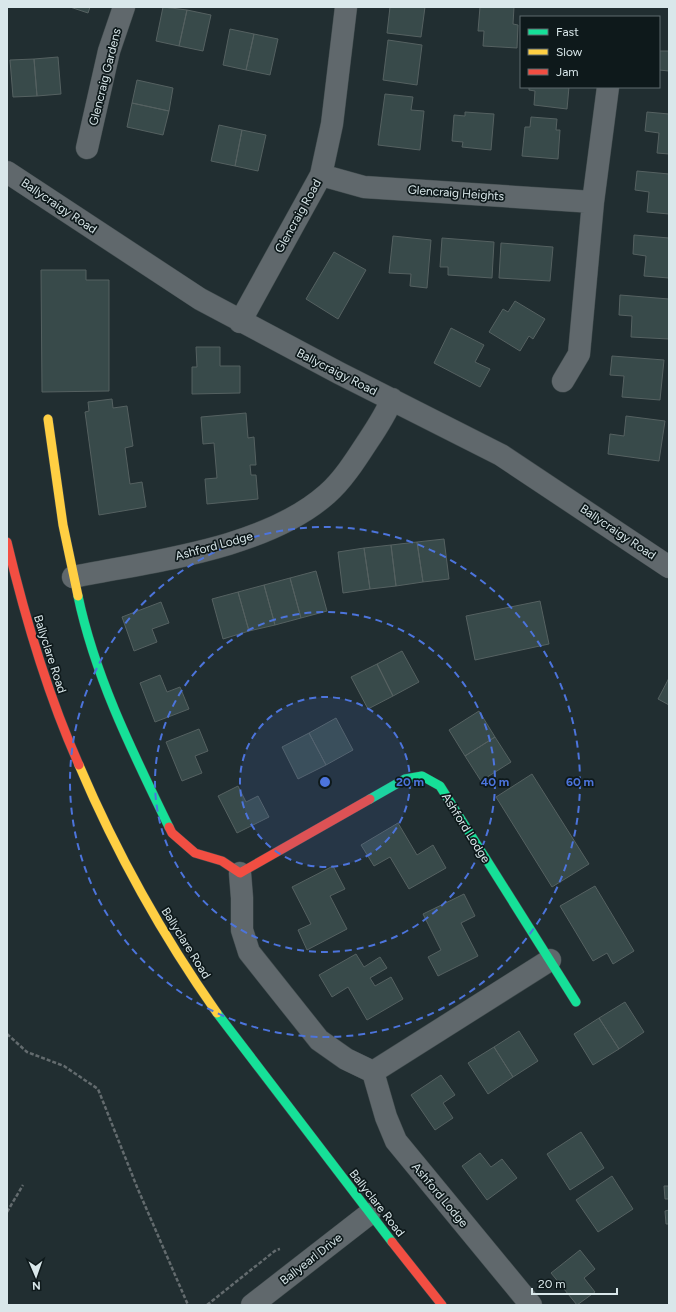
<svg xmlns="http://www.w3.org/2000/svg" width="676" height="1312" viewBox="0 0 676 1312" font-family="Figtree,sans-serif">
	<rect width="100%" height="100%" fill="#212e31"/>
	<path fill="#384a4a" stroke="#556161" d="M 70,7 L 90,7 L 88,13 Z
		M 163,7 L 187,10 L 179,46 L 156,41 Z
		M 390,7 L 425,7 L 421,37 L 387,33 Z
		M 480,7 L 514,7 L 513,24 L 518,25 L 517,48 L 483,46 L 484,31 L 478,31 Z
		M 187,10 L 211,15 L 203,51 L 179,46 Z
		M 230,29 L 254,34 L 246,70 L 223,65 Z
		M 254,34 L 278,39 L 270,75 L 246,70 Z
		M 388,40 L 422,45 L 417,85 L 383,80 Z
		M 659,51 L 669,51 L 669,71 L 659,70 Z
		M 58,57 L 61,94 L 37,96 L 34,59 Z
		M 34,59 L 37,96 L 13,97 L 10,60 Z
		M 137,80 L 173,88 L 169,111 L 132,103 Z
		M 529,87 L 569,87 L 567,109 L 534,105 L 535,91 L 529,90 Z
		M 385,94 L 413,97 L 411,110 L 424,111 L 420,150 L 378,145 Z
		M 132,103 L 169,111 L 163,135 L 127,127 Z
		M 465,112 L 494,114 L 491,150 L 462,147 L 463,142 L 452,141 L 454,115 L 465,116 Z
		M 647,112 L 669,114 L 669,154 L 657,153 L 659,133 L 645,131 Z
		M 531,117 L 557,119 L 556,130 L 560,130 L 558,159 L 522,156 L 525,127 L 530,127 Z
		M 219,125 L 242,130 L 235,166 L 211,161 Z
		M 242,130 L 266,135 L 258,171 L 235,166 Z
		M 637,171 L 669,174 L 669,214 L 647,212 L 649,192 L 635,190 Z
		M 634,235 L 669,238 L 669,278 L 644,276 L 646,256 L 633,254 Z
		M 393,236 L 431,240 L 427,288 L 410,286 L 411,274 L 389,273 Z
		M 442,238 L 494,242 L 492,278 L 448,275 L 448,267 L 440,267 Z
		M 501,243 L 553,247 L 550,281 L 499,278 Z
		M 334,252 L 366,270 L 338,319 L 306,299 Z
		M 41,270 L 86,270 L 86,280 L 109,280 L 109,391 L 42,392 Z
		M 620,295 L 669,299 L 669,339 L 631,337 L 632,316 L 619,315 Z
		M 515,301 L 545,319 L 533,339 L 529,336 L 520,351 L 489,332 L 503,309 L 508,312 Z
		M 451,328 L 484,345 L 475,362 L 490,369 L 480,387 L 434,363 Z
		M 196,347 L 220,347 L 220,366 L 240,366 L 240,393 L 192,394 L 192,367 L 197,367 Z
		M 612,356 L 664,360 L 660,400 L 622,397 L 624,376 L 610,375 Z
		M 112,399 L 113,408 L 127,406 L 133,446 L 125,448 L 130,484 L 142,482 L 146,507 L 99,515 L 85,412 L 89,411 L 88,402 Z
		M 246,413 L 248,438 L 254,437 L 256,465 L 250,465 L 251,475 L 256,475 L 258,499 L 207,504 L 205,479 L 217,478 L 214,443 L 203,444 L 201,417 Z
		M 626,416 L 665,421 L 659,461 L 608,454 L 610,434 L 624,436 Z
		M 444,539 L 449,579 L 423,582 L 417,542 Z
		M 417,542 L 423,582 L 396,586 L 391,545 Z
		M 391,545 L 396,586 L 370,589 L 364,548 Z
		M 364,548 L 370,589 L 343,593 L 338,552 Z
		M 316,571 L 327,611 L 301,618 L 290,578 Z
		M 290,578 L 301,618 L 275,625 L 264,585 Z
		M 264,585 L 275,625 L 249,631 L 238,592 Z
		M 238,592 L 249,631 L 223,639 L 212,599 Z
		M 540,601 L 549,644 L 475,660 L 466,616 Z
		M 161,602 L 169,623 L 152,629 L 157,642 L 134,651 L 122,617 Z
		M 402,651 L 419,682 L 393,696 L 377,664 Z
		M 377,664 L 393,696 L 368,709 L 351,677 Z
		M 160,675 L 167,692 L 180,687 L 189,709 L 155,722 L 140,683 Z
		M 669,678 L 669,705 L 658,699 Z
		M 479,711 L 495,737 L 465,756 L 449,730 Z
		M 336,718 L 353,750 L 326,765 L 309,733 Z
		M 199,729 L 208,751 L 195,756 L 202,773 L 182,781 L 166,742 Z
		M 309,733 L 326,765 L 298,779 L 282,747 Z
		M 495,737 L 511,762 L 481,781 L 465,756 Z
		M 532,774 L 589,864 L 552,887 L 496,797 Z
		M 238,786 L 246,802 L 258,796 L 269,817 L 237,833 L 218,796 Z
		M 398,823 L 417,855 L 433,845 L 446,868 L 409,889 L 390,857 L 374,866 L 361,845 Z
		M 333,866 L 345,889 L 330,896 L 347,929 L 307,950 L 298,930 L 311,924 L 292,887 Z
		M 595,886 L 634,951 L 613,964 L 607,953 L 593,961 L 560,906 Z
		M 464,894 L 475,916 L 461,923 L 478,956 L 438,976 L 428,957 L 441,950 L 423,914 Z
		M 356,954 L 364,967 L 380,957 L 387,968 L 370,978 L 375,986 L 391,977 L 403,999 L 367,1020 L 348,987 L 332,997 L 319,975 Z
		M 625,1002 L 644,1032 L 619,1049 L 599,1018 Z
		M 599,1018 L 619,1049 L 593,1065 L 574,1034 Z
		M 519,1031 L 538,1061 L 513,1077 L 494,1047 Z
		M 494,1047 L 513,1077 L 488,1094 L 468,1063 Z
		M 441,1075 L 455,1095 L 443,1103 L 453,1118 L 435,1130 L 411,1095 Z
		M 581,1132 L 604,1168 L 570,1190 L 547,1154 Z
		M 480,1153 L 491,1167 L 502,1159 L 517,1178 L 487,1200 L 462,1166 Z
		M 612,1176 L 633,1209 L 598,1232 L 576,1200 Z
		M 664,1186 L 669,1186 L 669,1199 L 665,1199 Z
		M 669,1210 L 669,1224 L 666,1224 L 665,1211 Z
		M 580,1250 L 595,1269 L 584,1278 L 595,1292 L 577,1305 L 551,1273 Z"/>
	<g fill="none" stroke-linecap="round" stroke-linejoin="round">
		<g stroke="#404b4d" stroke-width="23">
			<path id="street" d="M 87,148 L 109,51 L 124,7
				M 7,172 L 200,299 L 339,373 L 501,455 L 669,567
				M 321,175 L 364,187 L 593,202
				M 240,322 L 321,175 L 332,124 L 346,7
				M 563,381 L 579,354 L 593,202 L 608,87
				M 73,577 C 152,561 265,549 327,494 C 342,481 355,461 366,444 C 376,429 385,416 392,399
				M 240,873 L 242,898 L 242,930 L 249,952 L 319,1040 L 346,1059 L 373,1072 L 386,1117 L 396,1141 L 531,1305
				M 373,1072 L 550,960
				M 252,1305 L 369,1214"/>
		</g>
		<g stroke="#404b4d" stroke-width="10">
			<path id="fast" d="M 78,596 C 95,677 133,753 169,827
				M 370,799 L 405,779 L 422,776 L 440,786 L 576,1002
				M 217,1013 L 392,1242"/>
		</g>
		<g stroke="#404b4d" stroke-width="10">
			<path id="slow" d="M 48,419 L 63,525 L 78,596
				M 79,765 C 116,852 162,935 217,1013"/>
		</g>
		<g stroke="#404b4d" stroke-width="10">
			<path id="jam" d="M 7,542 C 25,618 47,693 79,765
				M 169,827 L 172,833 L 195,853 L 222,861 L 240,873 L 370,799
				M 392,1242 L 442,1305"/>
		</g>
		<path stroke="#636b6e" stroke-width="2.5" stroke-dasharray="4 2" stroke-linecap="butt" d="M 7,1034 L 27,1052 L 64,1066 L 98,1089 L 137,1187 L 188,1305
			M 7,1212 L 23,1185
			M 207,1305 L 276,1250 L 280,1249"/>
		<use href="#street" stroke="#60686c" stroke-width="22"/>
		<use href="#fast" stroke="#16e098" stroke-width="9"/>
		<use href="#slow" stroke="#ffcf43" stroke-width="9"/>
		<use href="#jam" stroke="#f24e42" stroke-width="9"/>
	</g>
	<circle cx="325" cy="782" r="85" fill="#4c74dc" fill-opacity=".12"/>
	<g fill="none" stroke="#4c74dc" stroke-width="2" stroke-dasharray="7 5">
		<circle cx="325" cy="782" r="85"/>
		<circle cx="325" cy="782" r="170"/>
		<circle cx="325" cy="782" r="255"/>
	</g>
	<g text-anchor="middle" stroke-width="3.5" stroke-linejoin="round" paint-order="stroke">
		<g font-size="12" fill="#d9e7ea" stroke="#0e191b">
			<text transform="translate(105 77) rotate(-76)" y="4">Glencraig Gardens</text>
			<text transform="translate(456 193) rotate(4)" y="4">Glencraig Heights</text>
			<text transform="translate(59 206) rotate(34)" y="4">Ballycraigy Road</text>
			<text transform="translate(298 216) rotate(-61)" y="4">Glencraig Road</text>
			<text transform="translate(337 372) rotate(27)" y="4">Ballycraigy Road</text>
			<text transform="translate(618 532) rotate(34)" y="4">Ballycraigy Road</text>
			<text transform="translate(214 546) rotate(-15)" y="4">Ashford Lodge</text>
			<text transform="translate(50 654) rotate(72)" y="4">Ballyclare Road</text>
			<text transform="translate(466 828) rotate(58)" y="4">Ashford Lodge</text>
			<text transform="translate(186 943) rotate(58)" y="4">Ballyclare Road</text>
			<text transform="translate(440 1195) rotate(50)" y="4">Ashford Lodge</text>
			<text transform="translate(377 1203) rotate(52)" y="4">Ballyclare Road</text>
			<text transform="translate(311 1259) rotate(-38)" y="4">Ballyearl Drive</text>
		</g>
	</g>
	<circle cx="325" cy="782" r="6" fill="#4c74dc" stroke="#0e191b" stroke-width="2"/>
	<g font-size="12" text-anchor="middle" font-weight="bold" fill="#4c74dc" stroke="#0e191b" stroke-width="3.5" stroke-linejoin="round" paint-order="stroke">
		<text x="410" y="786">20 m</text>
		<text x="495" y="786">40 m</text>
		<text x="580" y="786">60 m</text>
	</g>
	<rect width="676" height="1312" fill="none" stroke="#d9e7ea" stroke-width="16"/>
	<rect x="520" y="16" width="140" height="72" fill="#0e191b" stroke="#5f6b6e"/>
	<rect x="528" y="29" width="20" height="6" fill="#16e098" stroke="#5f6b6e"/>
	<text x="556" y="36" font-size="12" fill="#d9e7ea">Fast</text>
	<rect x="528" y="49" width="20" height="6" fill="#ffcf43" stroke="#5f6b6e"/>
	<text x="556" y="56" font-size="12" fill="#d9e7ea">Slow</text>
	<rect x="528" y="69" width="20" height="6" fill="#f24e42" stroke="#5f6b6e"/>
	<text x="556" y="76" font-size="12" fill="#d9e7ea">Jam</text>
	<g transform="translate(36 1276) rotate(178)" stroke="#0e191b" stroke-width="3" paint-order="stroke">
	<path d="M0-3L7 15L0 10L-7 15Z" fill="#d9e7ea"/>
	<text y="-6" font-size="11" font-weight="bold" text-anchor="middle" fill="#d9e7ea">N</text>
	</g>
	<path d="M532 1288v6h85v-6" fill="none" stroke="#d9e7ea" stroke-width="2"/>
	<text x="538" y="1288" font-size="12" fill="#d9e7ea" stroke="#0e191b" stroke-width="3" paint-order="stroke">20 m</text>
</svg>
